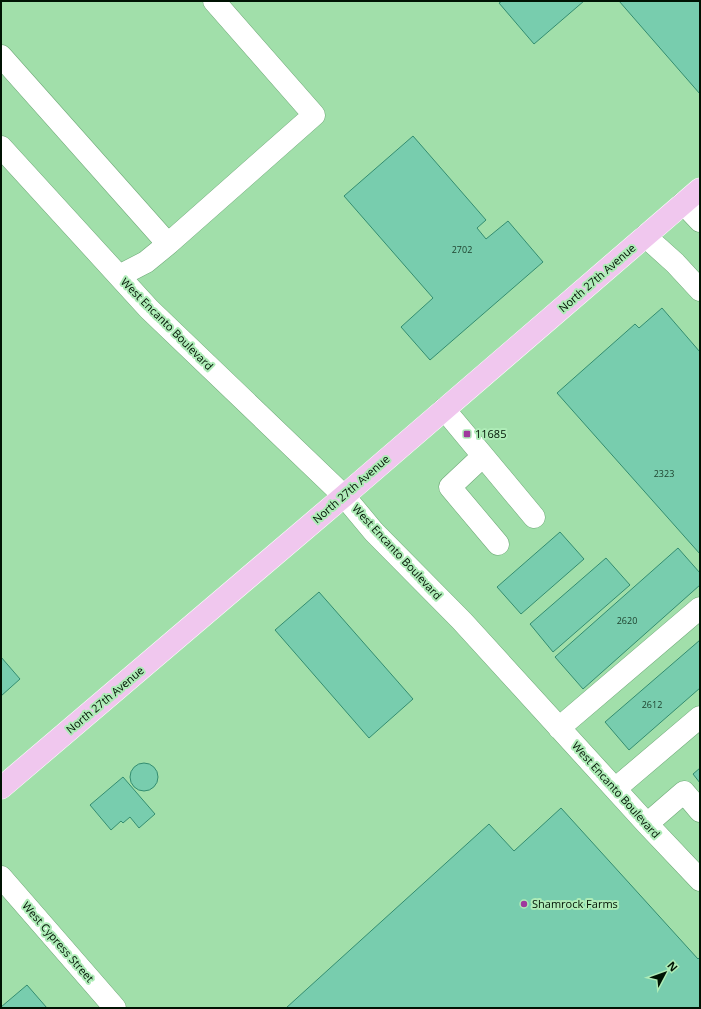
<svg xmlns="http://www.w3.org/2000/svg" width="701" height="1009" viewBox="0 0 701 1009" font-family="'Open Sans',sans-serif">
	<rect width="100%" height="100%" fill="#a1dfaa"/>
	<path fill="#78cdae" stroke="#348d70" d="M 502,1 L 584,1 L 534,44 L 499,3 Z
		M 619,1 L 700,1 L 700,94 Z
		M 413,136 L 486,220 L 477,228 L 486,239 L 508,221 L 543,262 L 430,360 L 401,327 L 433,298 L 344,196 Z
		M 662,308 L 700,352 L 700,554 L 557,393 L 635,324 L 639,328 Z
		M 560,532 L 584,559 L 521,614 L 497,587 Z
		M 678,548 L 700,573 L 700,585 L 583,689 L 555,657 Z
		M 606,558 L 630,585 L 553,652 L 530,624 Z
		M 319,592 L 413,699 L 369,738 L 275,630 Z
		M 700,640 L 700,688 L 629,750 L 605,722 Z
		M 1,657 L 20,679 L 1,696 Z
		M130 777a14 14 0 1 1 28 0a14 14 0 1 1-28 0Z
		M 700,768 L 700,783 L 693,774 Z
		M 123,777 L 155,814 L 139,828 L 130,817 L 123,823 L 121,821 L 111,830 L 90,805 Z
		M 561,808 L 698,959 L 700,957 L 700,1008 L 286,1008 L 489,824 L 514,851 Z
		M 27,985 L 47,1008 L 1,1008 L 1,1007 Z"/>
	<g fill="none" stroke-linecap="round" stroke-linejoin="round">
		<g stroke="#6ea977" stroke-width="23">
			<path id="minor" d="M 1,56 L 168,244 L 314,115 L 214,1
				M 1,147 L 149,309 L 344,496 L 374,532 L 462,621 L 647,824 L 700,880
				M 683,203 L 700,221
				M 645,236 L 675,263 L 700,290
				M 119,276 L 146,262 L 168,244
				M 444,409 L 534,517
				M 483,456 L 450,487 L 498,544
				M 559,728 L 700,608
				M 615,789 L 700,717
				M 647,824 L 684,792 L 700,811
				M 1,877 L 115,1008"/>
		</g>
		<g stroke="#fff" stroke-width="23">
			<path id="major" d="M 1,788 L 344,496 L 700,189"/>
		</g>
		<use href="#minor" stroke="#fff" stroke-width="22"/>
		<use href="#major" stroke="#f0c7ee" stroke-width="22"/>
	</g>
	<g fill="#9f399d" stroke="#aeecb7" stroke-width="1.5">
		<rect x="463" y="430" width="8" height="8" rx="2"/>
		<circle cx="524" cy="904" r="4"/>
	</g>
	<g text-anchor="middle" stroke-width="4" stroke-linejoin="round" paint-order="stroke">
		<g font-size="9" fill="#1e422e">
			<text x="462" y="253">2702</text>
			<text x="664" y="477">2323</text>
			<text x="627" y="624">2620</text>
			<text x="652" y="708">2612</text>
		</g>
		<g font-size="11" fill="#001303" stroke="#aeecb7">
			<text transform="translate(597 278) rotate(-41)" y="4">North 27th Avenue</text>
			<text transform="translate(167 324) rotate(45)" y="4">West Encanto Boulevard</text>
			<text transform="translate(351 489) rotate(-41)" y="4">North 27th Avenue</text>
			<text transform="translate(397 552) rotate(47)" y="4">West Encanto Boulevard</text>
			<text transform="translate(105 700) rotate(-40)" y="4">North 27th Avenue</text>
			<text transform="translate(616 790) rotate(48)" y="4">West Encanto Boulevard</text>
			<text transform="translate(58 942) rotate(49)" y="4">West Cypress Street</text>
		</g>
		<g font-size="11" fill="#001303" stroke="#aeecb7" text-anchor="start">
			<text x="475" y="438">11685</text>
			<text x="532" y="908">Shamrock Farms</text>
		</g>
	</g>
	<rect width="701" height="1009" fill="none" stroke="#001303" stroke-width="4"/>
	<g transform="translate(665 973) rotate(49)" stroke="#aeecb7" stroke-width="3" paint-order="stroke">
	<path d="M0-3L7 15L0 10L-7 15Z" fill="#001303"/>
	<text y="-6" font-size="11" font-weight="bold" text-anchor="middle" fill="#001303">N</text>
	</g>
</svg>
